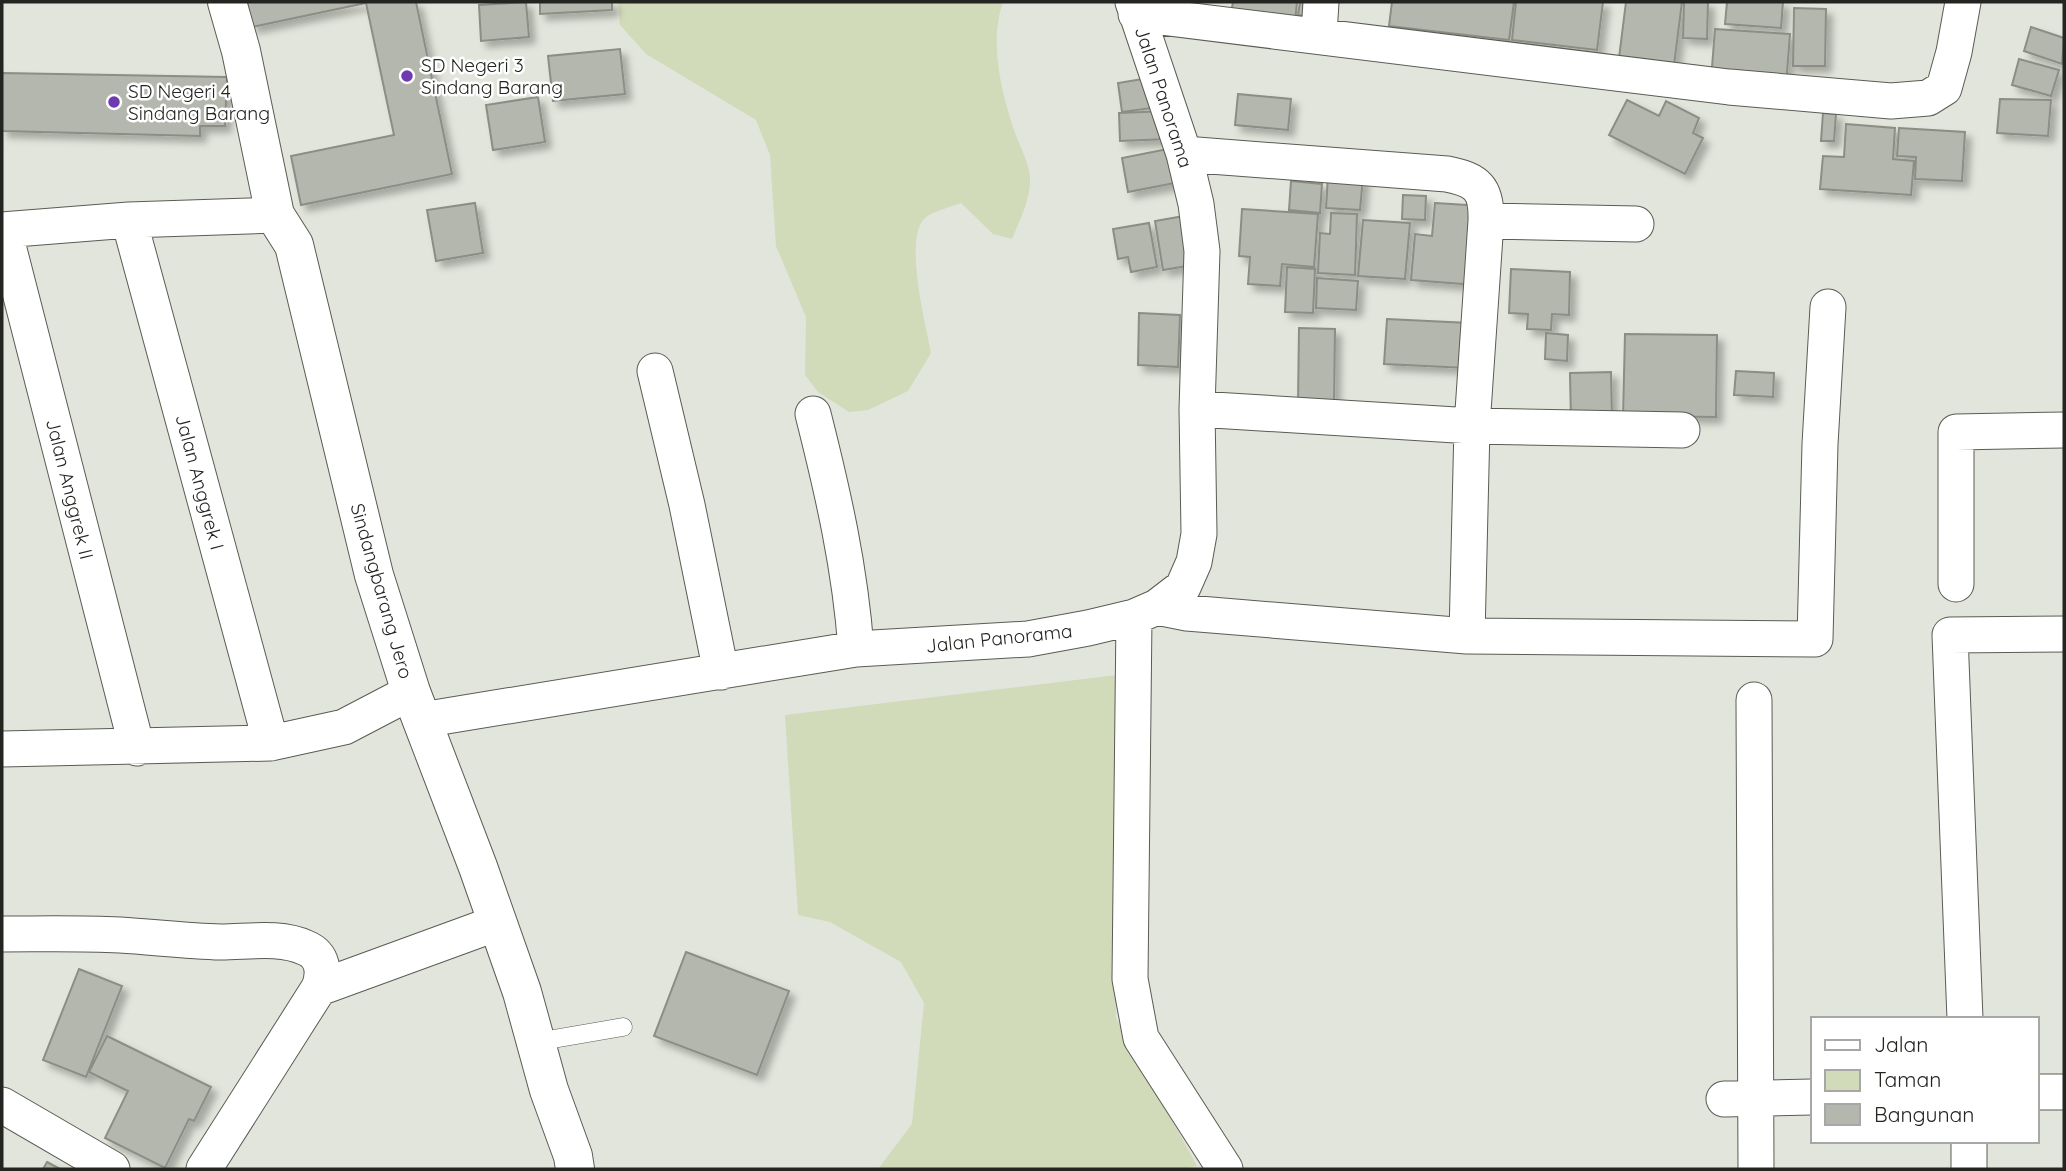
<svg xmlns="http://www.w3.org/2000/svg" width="2066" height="1171" viewBox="0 0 2066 1171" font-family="Quicksand,sans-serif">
	<defs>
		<filter id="shadow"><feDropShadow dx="6" dy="6" stdDeviation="3.5" flood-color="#0004"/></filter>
	</defs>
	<rect width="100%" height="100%" fill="#e2e5db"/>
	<path fill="#d1dab9" d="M 618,2 L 1003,2 C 989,42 1001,91 1014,130 C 1019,145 1029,162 1030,177 C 1031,199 1020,219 1012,239 L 993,234 L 961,203 C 951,207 933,211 925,218 C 903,238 926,325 931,353 L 908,391 L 868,410 L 849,412 L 818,392 L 805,375 L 806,317 L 776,246 L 770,155 L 756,120 L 646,54 L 620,25 Z
		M 1117,675 L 1116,1018 L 1197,1166 L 1183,1169 L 878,1169 L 912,1124 L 924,1003 L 901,962 L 830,922 L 798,915 L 785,715 Z"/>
	<path fill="#b4b7ad" stroke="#8c8e85" stroke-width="2" filter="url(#shadow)" d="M 247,2 L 416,2 L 452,174 L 301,205 L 291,156 L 394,135 L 366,3 L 252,27 Z
		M 526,2 L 529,37 L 481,41 L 479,5 Z
		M 540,2 L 612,2 L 612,10 L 540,14 Z
		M 1233,2 L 1297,2 L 1295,21 L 1231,13 Z
		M 1300,2 L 1316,2 L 1314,17 L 1298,15 Z
		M 1392,2 L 1514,2 L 1509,40 L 1389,26 Z
		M 1516,2 L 1603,2 L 1597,50 L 1512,40 Z
		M 1626,2 L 1682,2 L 1674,65 L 1619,58 Z
		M 1684,2 L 1708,2 L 1707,39 L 1683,38 Z
		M 1727,2 L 1783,2 L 1781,28 L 1725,24 Z
		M 1794,8 L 1826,9 L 1825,66 L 1793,66 Z
		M 2031,27 L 2064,38 L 2062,64 L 2024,51 Z
		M 1715,29 L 1790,34 L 1786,85 L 1711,80 Z
		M 620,49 L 625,94 L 553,101 L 548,56 Z
		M 2019,59 L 2059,70 L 2051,96 L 2012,85 Z
		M 2,73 L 227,77 L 225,126 L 200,126 L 200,136 L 2,131 Z
		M 1155,77 L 1159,107 L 1122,112 L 1118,83 Z
		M 1238,94 L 1291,99 L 1288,130 L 1235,125 Z
		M 538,97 L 545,142 L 493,150 L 486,105 Z
		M 2000,99 L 2051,100 L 2048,136 L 1997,133 Z
		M 1627,100 L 1659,116 L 1666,101 L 1699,118 L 1693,133 L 1703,138 L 1685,174 L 1609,135 Z
		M 1167,111 L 1168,139 L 1120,141 L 1119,113 Z
		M 1823,113 L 1836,114 L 1834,141 L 1821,141 Z
		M 1846,124 L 1895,128 L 1893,159 L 1914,161 L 1911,195 L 1820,189 L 1823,156 L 1844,157 Z
		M 1899,128 L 1965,132 L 1962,181 L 1915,179 L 1916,157 L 1897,156 Z
		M 1173,148 L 1180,182 L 1128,192 L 1122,158 Z
		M 1328,175 L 1363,177 L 1360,210 L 1326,208 Z
		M 1291,181 L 1322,184 L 1320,213 L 1289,210 Z
		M 1403,195 L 1426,196 L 1425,220 L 1402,219 Z
		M 475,203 L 483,253 L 436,261 L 427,210 Z
		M 1435,203 L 1483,206 L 1476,285 L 1411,280 L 1415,234 L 1432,236 Z
		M 1242,209 L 1318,214 L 1314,267 L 1282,264 L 1280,286 L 1248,284 L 1250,257 L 1239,256 Z
		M 1331,213 L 1357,214 L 1355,275 L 1318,273 L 1320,233 L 1330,234 Z
		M 1184,216 L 1193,265 L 1163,270 L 1155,221 Z
		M 1363,220 L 1410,223 L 1405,279 L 1358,276 Z
		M 1149,223 L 1157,267 L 1131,272 L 1128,257 L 1118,259 L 1113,229 Z
		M 1287,267 L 1315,269 L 1313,313 L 1285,312 Z
		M 1511,269 L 1570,272 L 1569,315 L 1552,314 L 1551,330 L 1527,329 L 1528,314 L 1509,313 Z
		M 1317,278 L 1358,281 L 1356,310 L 1316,308 Z
		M 1139,313 L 1180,315 L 1178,367 L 1138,365 Z
		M 1387,319 L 1469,323 L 1467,368 L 1384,364 Z
		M 1299,328 L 1335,329 L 1334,405 L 1298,404 Z
		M 1546,333 L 1568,335 L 1567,361 L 1545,359 Z
		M 1625,334 L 1717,335 L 1716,417 L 1623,416 Z
		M 1736,371 L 1774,373 L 1773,397 L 1734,395 Z
		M 1611,372 L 1612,419 L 1571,421 L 1570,373 Z
		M 686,952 L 789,991 L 757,1075 L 654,1036 Z
		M 79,969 L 122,986 L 86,1077 L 43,1060 Z
		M 107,1036 L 211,1087 L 194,1121 L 189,1119 L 165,1168 L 105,1138 L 128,1091 L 89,1072 Z
		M 47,1162 L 60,1169 L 43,1169 Z"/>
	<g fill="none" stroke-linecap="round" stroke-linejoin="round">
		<g stroke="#5a5c54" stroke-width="19">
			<path id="service" d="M 536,1042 L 623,1027"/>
		</g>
		<g stroke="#5a5c54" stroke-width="37">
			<path id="minor" d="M 1136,14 L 1729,87 L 1891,101 L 1928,98 L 1944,88 L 1954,52 L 1963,2
				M 1319,34 L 1321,2
				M 1184,154 L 1447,174 C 1477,180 1487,188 1486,221 L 1472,426 L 1467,636
				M 129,220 L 271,743
				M 1486,221 L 1636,224
				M 2,230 L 129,220 L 275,215
				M 4,230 L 137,748
				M 655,371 L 687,505 L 721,672
				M 1197,409 L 1472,426 L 1682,430
				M 813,414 C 833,493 850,567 856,649
				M 1956,584 L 1956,432 L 2064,430
				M 1157,607 L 1187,613 L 1467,636 L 1815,639 L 1820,444 L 1828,307
				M 1134,617 L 1130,979 L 1141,1038 L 1225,1169
				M 1754,700 L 1756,1169
				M 422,720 L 856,649 L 1028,639 L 1088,628 L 1134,617 L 1157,607 L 1183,587 L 1194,562 L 1199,534 L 1197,409 L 1202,251 L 1196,204 L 1184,154 L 1133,2
				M 2,749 L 271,743 L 344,727 L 411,692
				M 2,934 C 41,934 80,933 120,935 C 153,937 187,941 221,942 C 248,942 280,936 306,948 C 323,955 325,972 319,988 L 204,1169
				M 319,988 L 497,923
				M 1965,1019 L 1950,635 L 2064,634
				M 2036,1092 L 2064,1092
				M 1724,1099 L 1812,1097
				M 2,1105 L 112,1169
				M 1969,1141 L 1969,1169"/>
		</g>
		<g stroke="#5a5c54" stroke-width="40">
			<path id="tertiary" d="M 227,2 L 241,51 L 275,215 L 294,245 L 374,575 L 411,692 L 478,867 L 522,992 L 549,1090 L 573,1156 L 575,1169"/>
		</g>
		<use href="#service" stroke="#fff" stroke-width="18"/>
		<use href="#minor" stroke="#fff" stroke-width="35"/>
		<use href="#tertiary" stroke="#fff" stroke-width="38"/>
	</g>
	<g fill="#6f3ab0" stroke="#fff" stroke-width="2.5">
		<circle cx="407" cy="76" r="7"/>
		<circle cx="114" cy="102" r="7"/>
	</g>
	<g text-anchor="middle" stroke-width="5" stroke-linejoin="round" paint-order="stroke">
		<g font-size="19" fill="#242521" stroke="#fff" text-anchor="start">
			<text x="421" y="72">SD Negeri 3<tspan x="421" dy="22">Sindang Barang</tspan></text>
			<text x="128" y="98">SD Negeri 4<tspan x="128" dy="22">Sindang Barang</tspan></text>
		</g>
		<g font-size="19" fill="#242521" stroke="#fff">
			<text transform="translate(1164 97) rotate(72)" y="7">Jalan Panorama</text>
			<text transform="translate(200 482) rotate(75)" y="7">Jalan Anggrek I</text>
			<text transform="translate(70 489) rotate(76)" y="7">Jalan Anggrek II</text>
			<text transform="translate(382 591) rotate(74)" y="7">Sindangbarang Jero</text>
			<text transform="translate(999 638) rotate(-6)" y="7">Jalan Panorama</text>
		</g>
	</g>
	<rect width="2066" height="1171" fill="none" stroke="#242521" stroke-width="7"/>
	<rect x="1811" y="1017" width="228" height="126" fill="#ffffff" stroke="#a7a8a6" stroke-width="2"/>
	<rect x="1825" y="1040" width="35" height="10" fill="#ffffff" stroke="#a7a8a6" stroke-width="2"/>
	<text x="1874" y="1052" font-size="21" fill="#242521">Jalan</text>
	<rect x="1825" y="1070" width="35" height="21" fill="#d1dab9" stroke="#a7a8a6" stroke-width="2"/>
	<text x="1874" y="1087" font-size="21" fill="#242521">Taman</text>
	<rect x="1825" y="1104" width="35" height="21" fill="#b4b7ad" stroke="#a7a8a6" stroke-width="2"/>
	<text x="1874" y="1122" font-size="21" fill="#242521">Bangunan</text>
</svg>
